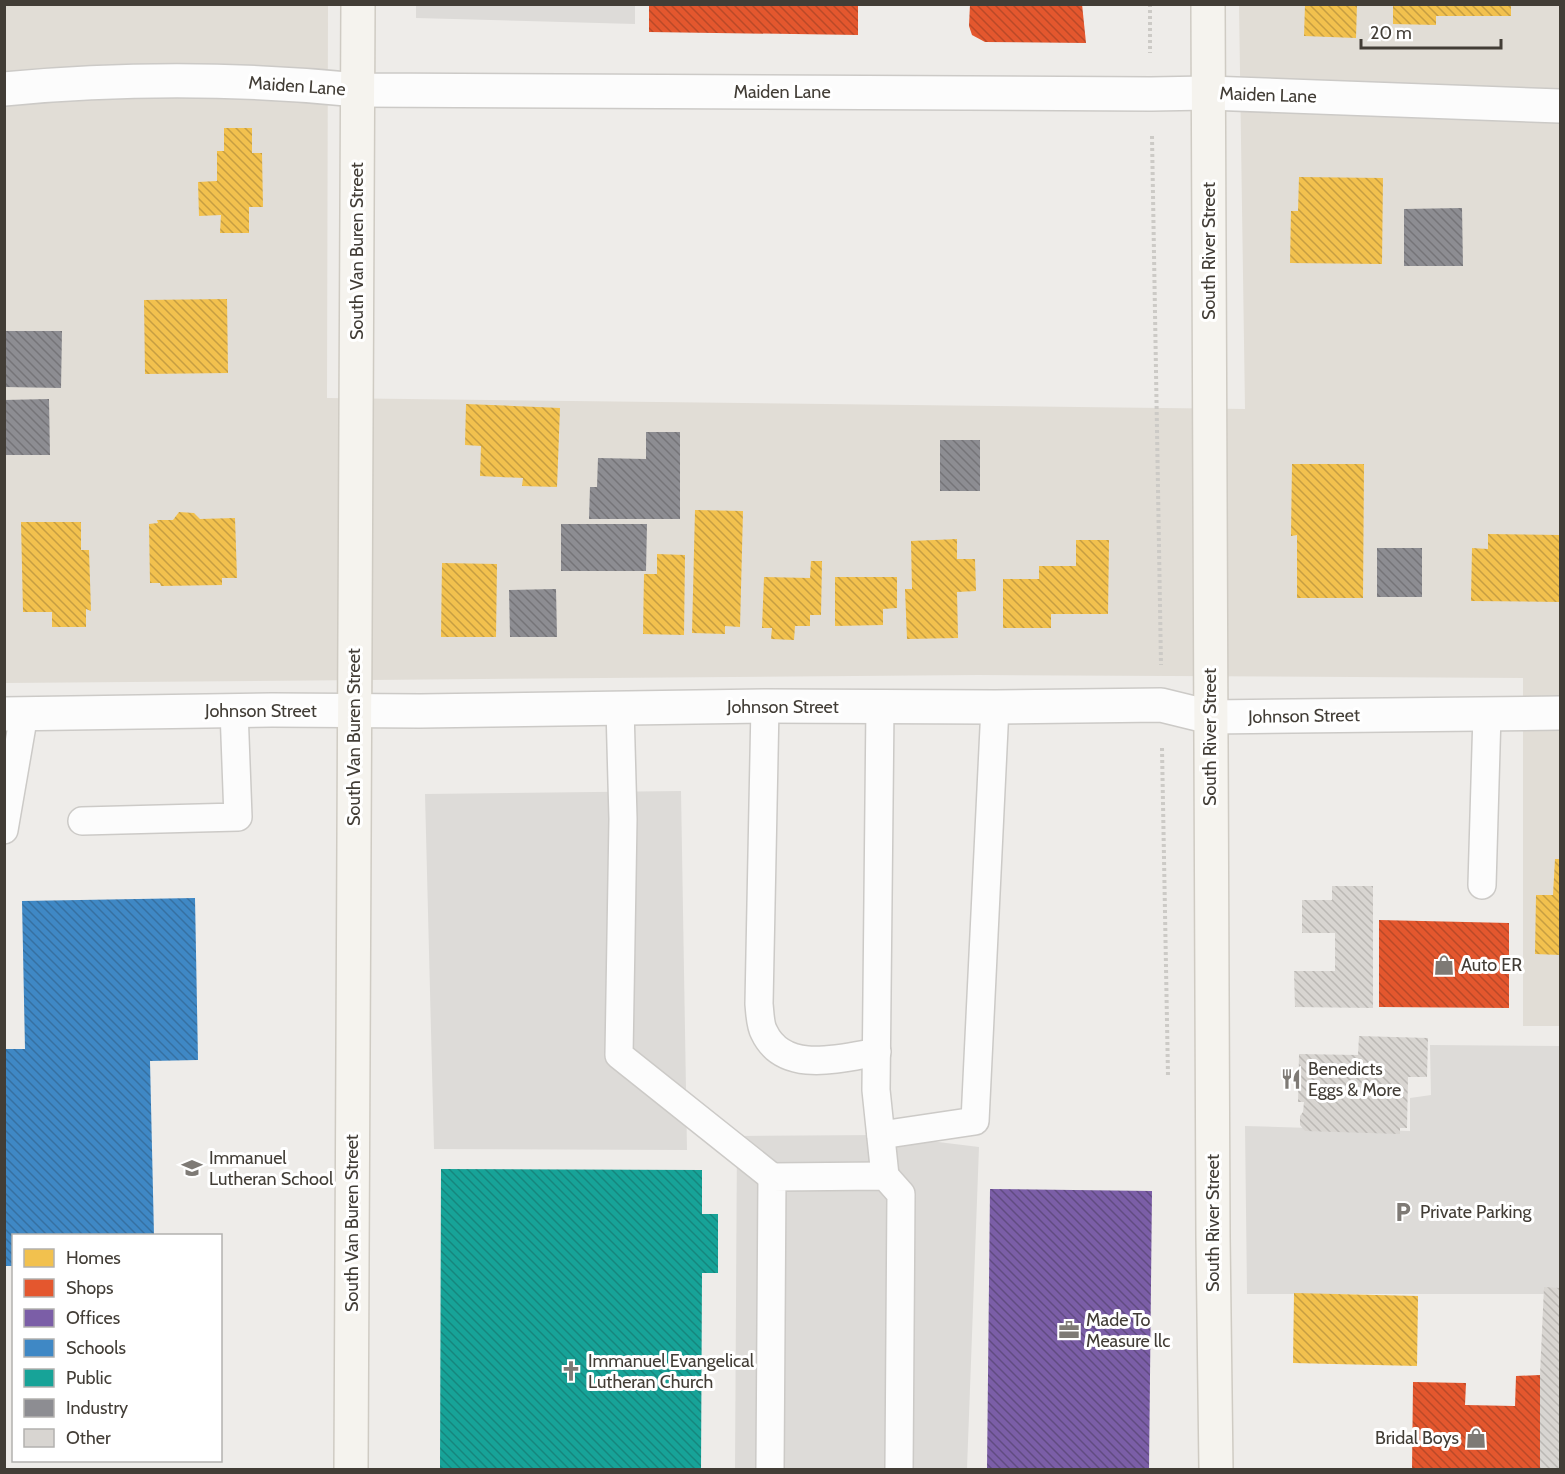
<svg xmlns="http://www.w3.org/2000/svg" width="1565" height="1474" viewBox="0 0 1565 1474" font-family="Cabin,sans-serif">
	<defs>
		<pattern id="homes-back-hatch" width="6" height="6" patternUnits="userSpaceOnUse" patternTransform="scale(1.5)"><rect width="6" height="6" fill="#f2c14e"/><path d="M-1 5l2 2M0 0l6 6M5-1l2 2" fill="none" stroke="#c69e42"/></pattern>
		<pattern id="shops-back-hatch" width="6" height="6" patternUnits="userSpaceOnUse" patternTransform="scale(1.5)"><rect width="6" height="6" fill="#e4572e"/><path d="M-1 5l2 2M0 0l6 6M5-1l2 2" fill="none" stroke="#ba4928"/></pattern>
		<pattern id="offices-back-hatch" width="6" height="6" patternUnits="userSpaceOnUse" patternTransform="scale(1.5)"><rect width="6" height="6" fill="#7b5ea7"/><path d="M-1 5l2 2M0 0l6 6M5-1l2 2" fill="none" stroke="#614b81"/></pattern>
		<pattern id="schools-back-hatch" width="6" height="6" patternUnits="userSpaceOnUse" patternTransform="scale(1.5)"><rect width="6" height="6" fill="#3f88c5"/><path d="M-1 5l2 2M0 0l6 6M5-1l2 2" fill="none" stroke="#3670a1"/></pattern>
		<pattern id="public-back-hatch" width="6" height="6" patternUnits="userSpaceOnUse" patternTransform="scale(1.5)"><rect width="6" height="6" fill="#17a398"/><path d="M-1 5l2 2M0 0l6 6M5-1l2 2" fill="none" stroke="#16867d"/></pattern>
		<pattern id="industry-back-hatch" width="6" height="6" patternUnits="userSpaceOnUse" patternTransform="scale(1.5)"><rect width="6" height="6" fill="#8d8d92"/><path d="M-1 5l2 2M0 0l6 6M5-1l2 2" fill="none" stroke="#757478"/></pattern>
		<pattern id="building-back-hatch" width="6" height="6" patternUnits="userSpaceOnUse" patternTransform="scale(1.5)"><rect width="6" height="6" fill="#d8d5d1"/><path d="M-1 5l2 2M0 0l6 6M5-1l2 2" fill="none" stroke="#bbb8b4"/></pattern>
	</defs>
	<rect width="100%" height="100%" fill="#eeece9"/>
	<!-- residential -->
	<polygon fill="#e1ddd6" points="4,5 328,5 327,398 1245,409 1239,5 1560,5 1560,1026 1523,1026 1523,678 978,675 5,683"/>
	<!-- parking -->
	<g fill="#dddbd8">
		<polygon points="416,5 635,5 635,24 416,18"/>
		<polygon points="681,791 687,1150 434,1149 425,794"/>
		<polygon points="1430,1045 1560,1046 1560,1294 1247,1294 1245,1126 1410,1131 1410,1098 1431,1095"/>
		<polygon points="881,1135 979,1147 967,1469 735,1470 737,1136"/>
	</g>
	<!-- homes -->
	<g fill="url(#homes-back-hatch)">
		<polygon points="1305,4 1357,4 1356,38 1304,36"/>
		<polygon points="1393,4 1511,4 1511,16 1436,16 1436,25 1393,24"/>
		<polygon points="224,128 252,128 252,153 262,153 263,207 249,207 249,233 220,233 221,215 199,216 198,182 217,181 217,151 224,151"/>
		<polygon points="1299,177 1383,178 1382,264 1290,263 1291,211 1298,211"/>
		<polygon points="227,299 228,373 145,374 144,300"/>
		<polygon points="466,404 560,408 557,487 522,486 523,478 480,476 481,446 465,445"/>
		<polygon points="1292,464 1364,464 1363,598 1297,598 1297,535 1291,536"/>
		<polygon points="695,510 743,511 740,627 725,626 725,634 692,633"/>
		<polygon points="179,512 194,513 200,519 235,518 237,578 222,578 222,585 161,586 160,583 150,583 149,524 158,523 157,520 173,520"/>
		<polygon points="21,522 81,522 81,550 89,550 91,611 86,609 86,627 52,627 52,612 23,612"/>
		<polygon points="1488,534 1560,535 1560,602 1471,601 1472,548 1488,549"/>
		<polygon points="957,539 957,559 975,559 976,591 957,592 958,638 907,639 905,589 912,589 911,541"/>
		<polygon points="1076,540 1109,540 1108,614 1051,614 1051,628 1003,628 1003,579 1039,579 1039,566 1076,566"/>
		<polygon points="657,554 685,555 684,635 643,634 644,574 657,574"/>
		<polygon points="811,561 822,561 821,615 810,615 810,626 795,626 794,640 771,639 772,628 762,628 764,577 810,578"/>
		<polygon points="442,563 497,564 496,637 441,637"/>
		<polygon points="835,577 897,577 897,608 883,609 883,625 835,626"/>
		<polygon points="1555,859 1560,859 1560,955 1535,954 1536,895 1553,895"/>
		<polygon points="1294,1293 1418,1296 1417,1366 1293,1363"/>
	</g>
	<!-- shops -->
	<g fill="url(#shops-back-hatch)">
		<polygon points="649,4 858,4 858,35 649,32"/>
		<polygon points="970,4 1082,4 1086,43 985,42 972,35 969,26"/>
		<polygon points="1379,920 1509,923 1509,1008 1379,1007"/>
		<polygon points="1540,1375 1540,1470 1412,1470 1413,1382 1466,1383 1465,1405 1515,1406 1516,1376"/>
	</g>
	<!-- offices -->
	<polygon fill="url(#offices-back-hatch)" points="990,1189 1152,1191 1149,1470 987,1470"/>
	<!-- schools -->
	<polygon fill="url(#schools-back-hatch)" points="195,898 198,1060 150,1061 154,1236 14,1236 14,1266 4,1266 4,1049 25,1049 22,901"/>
	<!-- public -->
	<polygon fill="url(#public-back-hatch)" points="441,1169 702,1170 702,1214 718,1214 718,1273 702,1273 701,1470 440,1470"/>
	<!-- industry -->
	<g fill="url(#industry-back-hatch)">
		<polygon points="1462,208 1463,266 1404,266 1404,209"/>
		<polygon points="4,331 62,331 61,388 4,387"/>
		<polygon points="49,399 50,455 4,455 4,400"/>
		<polygon points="646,432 680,432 680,519 589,519 590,487 597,487 598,458 646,459"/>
		<rect x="940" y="440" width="40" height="51"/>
		<polygon points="561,524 647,524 646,571 561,571"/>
		<rect x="1377" y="548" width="45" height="49"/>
		<polygon points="556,589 557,637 510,637 509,590"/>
	</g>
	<!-- building -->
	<g fill="url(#building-back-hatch)">
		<polygon points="1332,886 1373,886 1373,1008 1295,1007 1294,971 1335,971 1335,933 1302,933 1302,900 1332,900"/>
		<polygon points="1359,1036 1428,1038 1427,1077 1408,1077 1407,1128 1400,1128 1400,1134 1305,1131 1300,1125 1300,1116 1303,1112 1304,1102 1298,1102 1299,1054 1358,1055"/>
		<polygon points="1544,1287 1560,1288 1560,1470 1540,1470 1540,1375"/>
	</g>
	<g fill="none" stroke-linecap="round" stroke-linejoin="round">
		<!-- lane casing -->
		<g stroke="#cccac7" stroke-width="30">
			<g id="lane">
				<path d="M765 706 759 1004C760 1013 760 1025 764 1032 784 1075 841 1058 877 1052"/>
				<polyline points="880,707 876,1090 885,1176"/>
				<polyline points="620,708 623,819 619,1055 772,1177"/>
				<polyline points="82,821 238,817 234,710"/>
				<polyline points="4,830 24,714"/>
				<polyline points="1482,885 1487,714"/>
				<polyline points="881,1135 975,1121 995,707"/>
				<polyline points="770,1470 772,1177 885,1176 901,1194 899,1470"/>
			</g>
		</g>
		<!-- street casing -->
		<g stroke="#cccac7" stroke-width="36">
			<g id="street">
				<path d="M4 89C122 78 240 78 358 90L1151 94 1208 93 1560 106"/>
				<polyline points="4,714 272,710 420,711 765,706 995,707 1161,705 1210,717 1560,713"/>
			</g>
		</g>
		<!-- secondary casing -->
		<g stroke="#cfcbc3" stroke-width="36">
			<g id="secondary">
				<polyline points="1208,4 1213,1237 1216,1470"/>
				<polyline points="351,1470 358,4"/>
			</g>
		</g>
		<!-- path -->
		<g stroke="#cccac6" stroke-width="4" stroke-dasharray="3 3" stroke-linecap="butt">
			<polyline points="1150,4 1150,53"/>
			<polyline points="1152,136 1161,665"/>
			<polyline points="1162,748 1168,1076"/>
		</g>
		<!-- lane -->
		<use href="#lane" stroke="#fcfcfc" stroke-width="27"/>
		<!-- street -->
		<use href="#street" stroke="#fcfcfc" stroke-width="33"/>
		<!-- secondary -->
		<use href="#secondary" stroke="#f5f3ee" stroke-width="33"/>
	</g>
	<!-- icons -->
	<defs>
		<g id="shop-bare" transform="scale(1.62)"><path d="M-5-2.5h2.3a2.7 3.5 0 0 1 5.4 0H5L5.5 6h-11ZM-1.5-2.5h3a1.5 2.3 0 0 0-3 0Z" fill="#7e7a75" stroke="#fff" stroke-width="2.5" paint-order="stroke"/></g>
		<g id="restaurant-bare" transform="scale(1.62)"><path d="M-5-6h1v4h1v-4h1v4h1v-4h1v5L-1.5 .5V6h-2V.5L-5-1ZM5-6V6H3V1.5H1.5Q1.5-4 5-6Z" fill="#7e7a75" stroke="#fff" stroke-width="2.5" paint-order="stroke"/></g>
		<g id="school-bare" transform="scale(1.62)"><path d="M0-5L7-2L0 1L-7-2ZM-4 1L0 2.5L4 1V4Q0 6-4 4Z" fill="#7e7a75" stroke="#fff" stroke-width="2.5" paint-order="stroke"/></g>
		<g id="parking-bare" transform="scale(1.62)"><path d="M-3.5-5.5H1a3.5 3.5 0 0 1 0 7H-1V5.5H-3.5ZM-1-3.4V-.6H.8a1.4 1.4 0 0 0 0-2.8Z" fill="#7e7a75" stroke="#fff" stroke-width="2.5" paint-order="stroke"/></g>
		<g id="office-bare" transform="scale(1.62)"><path d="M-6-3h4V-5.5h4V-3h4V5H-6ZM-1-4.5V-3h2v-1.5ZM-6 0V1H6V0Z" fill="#7e7a75" stroke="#fff" stroke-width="2.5" paint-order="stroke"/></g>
		<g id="church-bare" transform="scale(1.62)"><path d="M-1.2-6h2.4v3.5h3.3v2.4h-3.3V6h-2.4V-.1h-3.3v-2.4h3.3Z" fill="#7e7a75" stroke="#fff" stroke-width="2.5" paint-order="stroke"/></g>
	</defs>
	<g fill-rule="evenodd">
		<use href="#shop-bare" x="1444" y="965"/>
		<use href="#restaurant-bare" x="1291" y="1079"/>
		<use href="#school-bare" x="192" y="1168"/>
		<use href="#parking-bare" x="1403" y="1212"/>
		<use href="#office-bare" x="1069" y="1330"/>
		<use href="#church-bare" x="571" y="1371"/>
		<use href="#shop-bare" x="1476" y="1438"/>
	</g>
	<g text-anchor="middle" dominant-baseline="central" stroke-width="6" stroke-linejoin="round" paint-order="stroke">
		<!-- street labels -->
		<g font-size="18" fill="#423d36" stroke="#fff">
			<text transform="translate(297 86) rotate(4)">Maiden Lane</text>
			<text x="782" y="92">Maiden Lane</text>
			<text transform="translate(1268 95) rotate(2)">Maiden Lane</text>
			<text transform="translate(357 251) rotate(-90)">South Van Buren Street</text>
			<text transform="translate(1209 251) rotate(-90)">South River Street</text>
			<text x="783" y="707">Johnson Street</text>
			<text x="261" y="711">Johnson Street</text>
			<text transform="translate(1304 716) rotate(-1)">Johnson Street</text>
			<text transform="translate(354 737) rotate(-90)">South Van Buren Street</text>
			<text transform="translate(1210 737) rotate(-90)">South River Street</text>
			<text transform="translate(352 1223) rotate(-90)">South Van Buren Street</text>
			<text transform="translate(1213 1223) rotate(-90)">South River Street</text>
		</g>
		<!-- poi labels -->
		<g font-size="18" fill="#423d36" stroke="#fff" text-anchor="start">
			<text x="1461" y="965">Auto ER</text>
			<text x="1308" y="1069">Benedicts<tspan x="1308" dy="21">Eggs &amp; More</tspan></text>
			<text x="209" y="1158">Immanuel<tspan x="209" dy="21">Lutheran School</tspan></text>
			<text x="1420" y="1212">Private Parking</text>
			<text x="1086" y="1320">Made To<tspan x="1086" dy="21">Measure llc</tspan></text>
			<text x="588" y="1361">Immanuel Evangelical<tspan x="588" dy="21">Lutheran Church</tspan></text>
			<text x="1459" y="1438" text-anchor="end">Bridal Boys</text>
		</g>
	</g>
	<!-- border -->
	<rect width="1565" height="1474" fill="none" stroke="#423d36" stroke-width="12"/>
	<!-- legend -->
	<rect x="12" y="1234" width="210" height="228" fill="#ffffff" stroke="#b3b1af" stroke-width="1.5"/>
	<rect x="24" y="1249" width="30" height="18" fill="#f2c14e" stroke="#b3b1af" stroke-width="1.5"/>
	<text x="66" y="1264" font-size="18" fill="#423d36">Homes</text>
	<rect x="24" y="1279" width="30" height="18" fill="#e4572e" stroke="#b3b1af" stroke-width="1.5"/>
	<text x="66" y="1294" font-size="18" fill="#423d36">Shops</text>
	<rect x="24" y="1309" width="30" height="18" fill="#7b5ea7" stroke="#b3b1af" stroke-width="1.5"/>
	<text x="66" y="1324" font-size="18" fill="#423d36">Offices</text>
	<rect x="24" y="1339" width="30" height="18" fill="#3f88c5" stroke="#b3b1af" stroke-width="1.5"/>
	<text x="66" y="1354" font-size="18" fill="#423d36">Schools</text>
	<rect x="24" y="1369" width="30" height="18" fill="#17a398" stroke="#b3b1af" stroke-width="1.5"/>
	<text x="66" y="1384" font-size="18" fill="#423d36">Public</text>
	<rect x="24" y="1399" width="30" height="18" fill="#8d8d92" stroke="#b3b1af" stroke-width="1.5"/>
	<text x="66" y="1414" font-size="18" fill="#423d36">Industry</text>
	<rect x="24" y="1429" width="30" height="18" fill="#d8d5d1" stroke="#b3b1af" stroke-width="1.5"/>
	<text x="66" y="1444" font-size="18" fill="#423d36">Other</text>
	<!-- scale -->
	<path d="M1361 39v9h140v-9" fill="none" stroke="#423d36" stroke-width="3"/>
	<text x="1370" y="39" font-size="18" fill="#423d36" stroke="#ffffff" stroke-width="4.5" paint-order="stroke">20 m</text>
</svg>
